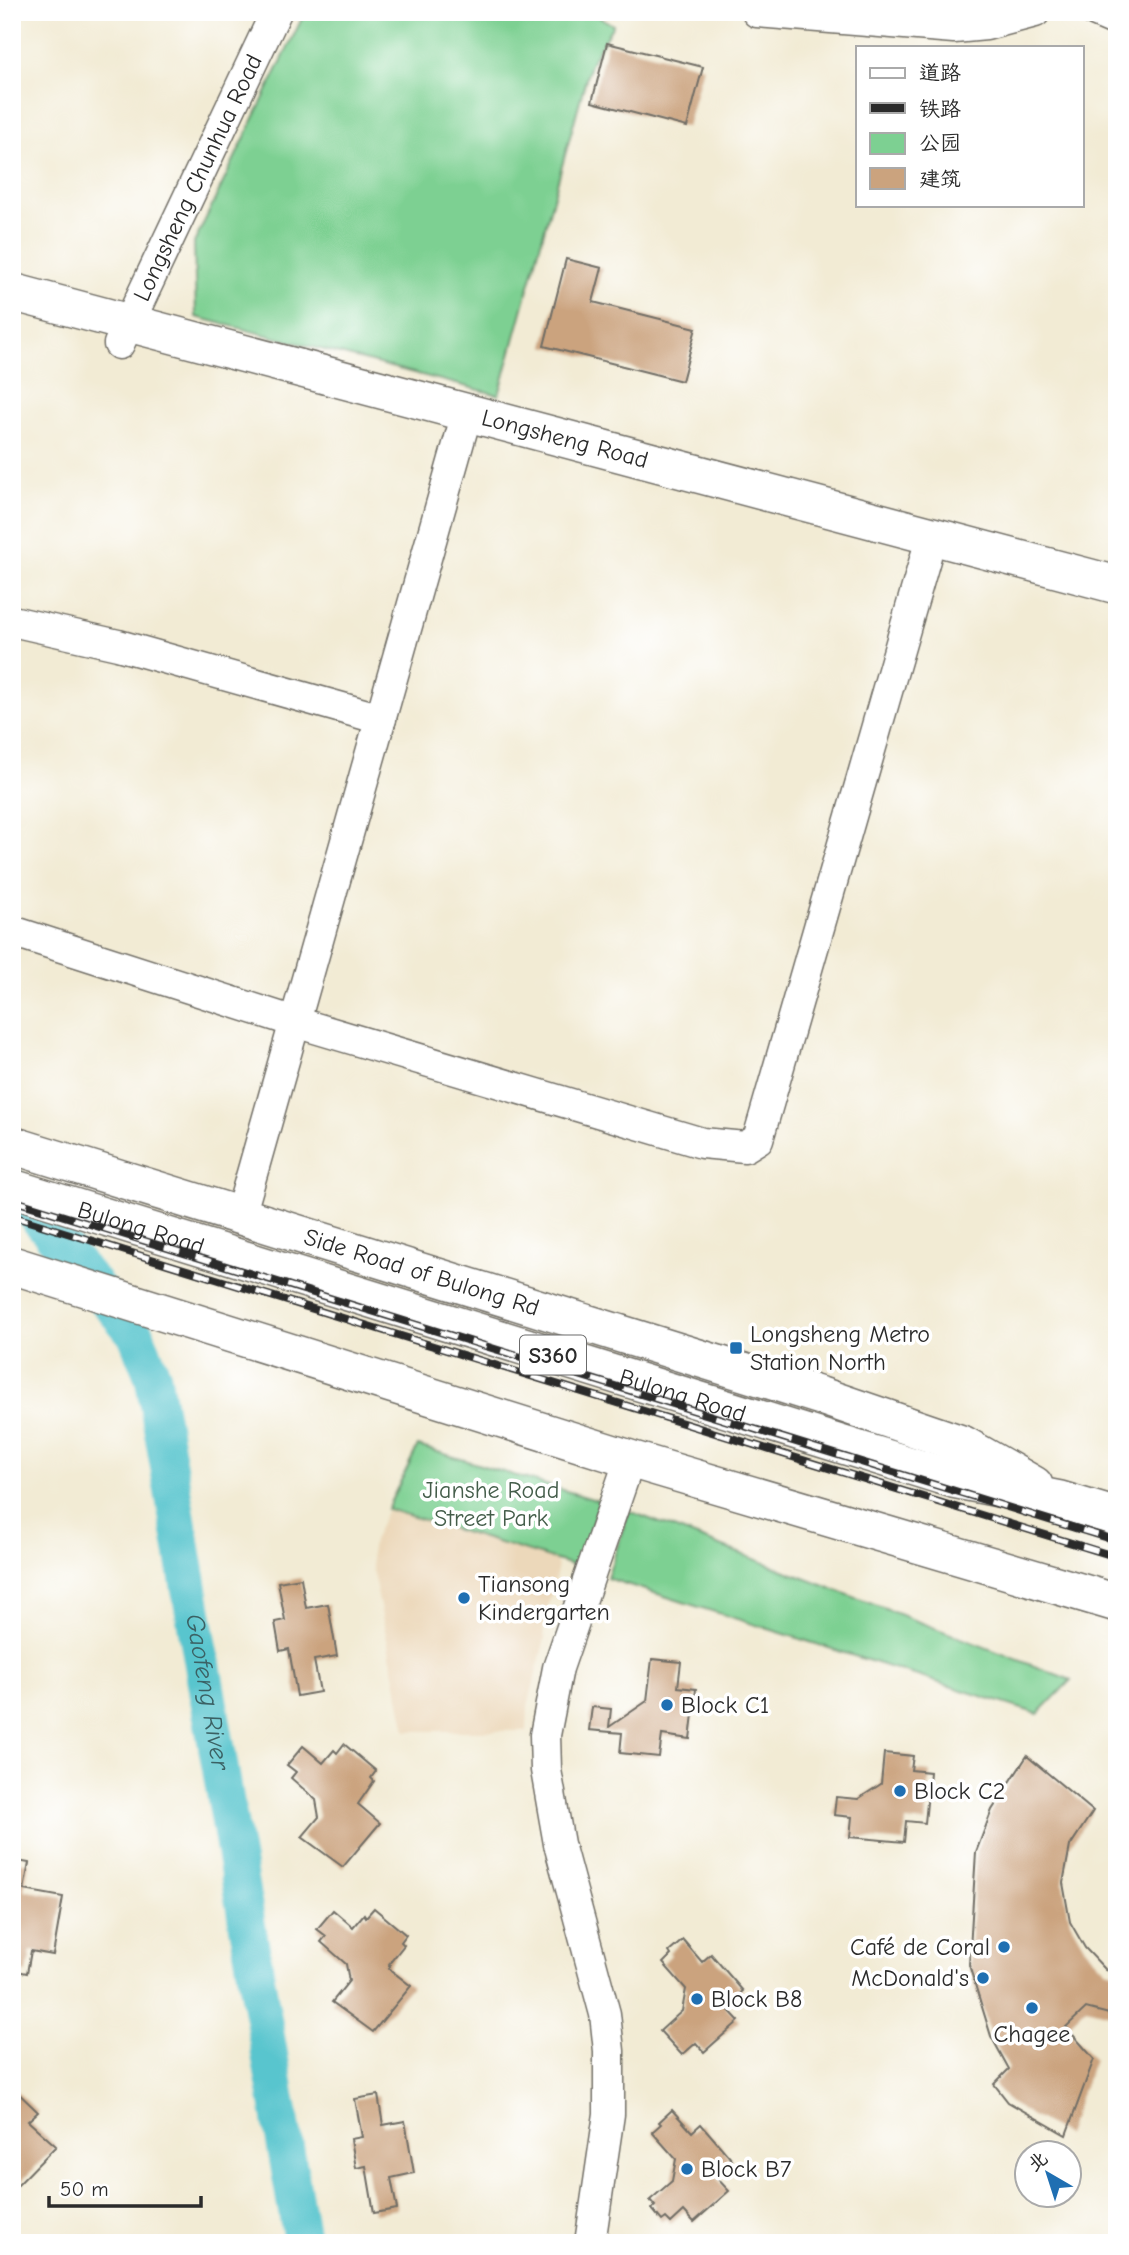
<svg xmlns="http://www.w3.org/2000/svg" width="1129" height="2255" viewBox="0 0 1129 2255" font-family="'Comic Neue','LXGW WenKai TC',sans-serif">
	<rect width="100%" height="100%" fill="#fff"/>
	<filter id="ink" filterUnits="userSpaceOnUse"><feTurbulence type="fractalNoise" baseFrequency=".0143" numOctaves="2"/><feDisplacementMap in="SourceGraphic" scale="14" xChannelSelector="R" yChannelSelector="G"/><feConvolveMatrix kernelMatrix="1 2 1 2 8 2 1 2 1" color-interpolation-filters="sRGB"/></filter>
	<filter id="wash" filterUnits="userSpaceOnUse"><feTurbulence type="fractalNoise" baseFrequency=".00686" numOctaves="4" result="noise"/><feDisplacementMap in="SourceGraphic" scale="28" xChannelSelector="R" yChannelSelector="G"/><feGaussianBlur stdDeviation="1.57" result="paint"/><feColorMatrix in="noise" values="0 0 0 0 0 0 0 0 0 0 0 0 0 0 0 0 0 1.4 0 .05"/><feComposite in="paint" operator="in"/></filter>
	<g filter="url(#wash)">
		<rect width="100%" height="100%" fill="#f2ebd4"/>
		<!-- built -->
		<polygon fill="#ecd8ba" points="387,1509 555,1560 558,1566 543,1628 545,1638 528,1706 527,1731 406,1731 372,1568 371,1554 373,1541"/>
		<!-- green -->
		<g fill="#7dd092" stroke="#547e5e" stroke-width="2">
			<polygon points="305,12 591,12 613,25 590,64 499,395 196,317 194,243"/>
			<polygon points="418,1446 599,1501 579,1567 387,1509"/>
			<polygon points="629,1511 1071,1680 1038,1714 607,1578"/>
		</g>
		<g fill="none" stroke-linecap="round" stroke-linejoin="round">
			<!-- river -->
			<path stroke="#58c5ce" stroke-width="37" id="s1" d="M12 1187 136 1335 153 1377 302 2243"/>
		</g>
		<g id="blocks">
			<!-- building -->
			<g fill="#cba37e">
				<polygon points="607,43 703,67 687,127 592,102"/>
				<polygon points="566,259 602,268 593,302 696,328 682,381 544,346"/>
				<polygon points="301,1578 306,1608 328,1604 337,1656 314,1660 320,1692 297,1696 289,1649 280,1651 275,1622 285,1620 278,1582"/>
				<polygon points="652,1659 681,1662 678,1687 696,1689 690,1739 662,1735 659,1757 620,1753 622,1733 589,1730 592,1707 611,1709 609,1727 647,1701"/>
				<polygon points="344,1744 376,1771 371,1778 374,1781 358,1804 380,1823 343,1867 302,1837 319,1817 316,1800 291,1778 296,1772 287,1765 303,1746 323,1763 334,1750 337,1753"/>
				<polygon points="884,1753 913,1756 911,1770 930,1772 925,1823 906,1821 904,1842 850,1837 852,1817 834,1815 836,1797 858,1799 881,1784"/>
				<polygon points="1027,1756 1093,1811 1070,1846 1063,1883 1070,1922 1085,1948 1106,1970 1117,1973 1117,2005 1113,2015 1086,2008 1066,2027 1094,2059 1066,2135 1008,2102 994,2084 1009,2069 991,2036 969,1965 976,1852 992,1810"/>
				<polygon points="12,1860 29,1863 24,1890 63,1897 53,1955 31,1951 27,1973 12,1970"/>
				<polygon points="374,1908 406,1935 401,1942 404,1945 389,1964 390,1965 388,1968 411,1986 373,2032 332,2002 349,1981 346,1964 321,1942 326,1936 317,1929 333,1910 353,1927 364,1914 366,1917"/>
				<polygon points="683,1940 702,1962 711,1954 743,1991 725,2006 739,2021 704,2052 696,2043 682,2055 660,2031 682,2011 686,1989 663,1963 671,1955 669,1952"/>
				<polygon points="12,2087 38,2112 28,2121 56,2146 12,2191"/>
				<polygon points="378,2095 383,2125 405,2121 414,2173 391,2178 397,2209 374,2213 366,2166 356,2168 351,2139 362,2137 355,2099"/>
				<polygon points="672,2110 692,2132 701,2124 732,2160 715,2176 729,2191 694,2222 684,2211 671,2223 666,2218 662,2221 652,2209 655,2206 650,2200 672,2181 676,2159 652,2132 661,2124 659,2122"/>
			</g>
		</g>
	</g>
	<g filter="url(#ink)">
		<use href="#blocks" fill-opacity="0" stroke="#716e66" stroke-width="2"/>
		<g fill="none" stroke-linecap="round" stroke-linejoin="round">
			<!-- minor casing -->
			<g stroke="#716e66" stroke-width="33">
				<g id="minor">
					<polyline points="757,12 954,28 986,25 1035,12"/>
					<polyline points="1096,12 1117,21"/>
					<path id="s2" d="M119 344 276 12"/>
					<polyline points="12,621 118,645 381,719"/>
					<polyline points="12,931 295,1022 702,1143 745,1147 758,1139 926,556"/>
					<polyline points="240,1216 467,413"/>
					<polyline points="590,2243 609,2114 609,2051 605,2014 559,1844 546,1770 545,1735 558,1668 630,1459"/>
				</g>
			</g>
			<!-- major casing -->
			<g stroke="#716e66" stroke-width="40">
				<g id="major">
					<path id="s3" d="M12 292 1117 585"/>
					<path id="s4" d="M12 1145 821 1396 964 1445 1034 1485"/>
					<path id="s5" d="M12 1188 953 1479 1060 1500 1117 1517"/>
					<polyline points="12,1265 630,1459 1117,1603"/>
				</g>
			</g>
			<!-- minor -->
			<use href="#minor" stroke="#fff" stroke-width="30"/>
			<!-- major -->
			<use href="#major" stroke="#fff" stroke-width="37"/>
			<!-- rail casing -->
			<g stroke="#2b2b2b" stroke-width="8">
				<g id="rail">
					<polyline points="12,1200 1117,1541"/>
					<polyline points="12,1216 1117,1557"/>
				</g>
			</g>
			<!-- rail -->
			<use href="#rail" stroke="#fff" stroke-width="5" stroke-dasharray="16" stroke-linecap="butt"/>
		</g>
	</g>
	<!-- markers -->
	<g fill="#1f6fb2" stroke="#fff" stroke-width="2.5">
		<rect x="729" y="1341" width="14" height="14" rx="3.5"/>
		<circle cx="464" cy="1598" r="7"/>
		<circle cx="667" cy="1705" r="7"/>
		<circle cx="900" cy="1791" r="7"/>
		<circle cx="1004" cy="1947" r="7"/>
		<circle cx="983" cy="1978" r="7"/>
		<circle cx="697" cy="1999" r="7"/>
		<circle cx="1032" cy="2008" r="7"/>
		<circle cx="687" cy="2169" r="7"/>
	</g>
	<g text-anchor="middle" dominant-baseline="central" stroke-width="7" stroke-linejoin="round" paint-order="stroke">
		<!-- shield labels -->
		<rect fill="#fff" stroke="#6b6b6b" stroke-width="2" x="520" y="1335.5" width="66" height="39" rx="5"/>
		<g font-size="23" font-weight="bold" fill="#2b2b2b">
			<text x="553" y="1355">S360</text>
		</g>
		<!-- street labels -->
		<g font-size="24" fill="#2b2b2b" stroke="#fff">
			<text stroke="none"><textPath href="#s2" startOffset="184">Longsheng Chunhua Road</textPath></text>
			<text stroke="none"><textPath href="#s3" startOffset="572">Longsheng Road</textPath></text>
			<text stroke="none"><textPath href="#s5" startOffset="135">Bulong Road</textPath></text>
			<text stroke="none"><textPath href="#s4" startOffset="429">Side Road of Bulong Rd</textPath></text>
			<text stroke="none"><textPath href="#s5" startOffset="702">Bulong Road</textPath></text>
		</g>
		<!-- poi labels -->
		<g font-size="24" fill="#2b2b2b" stroke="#fff" text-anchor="start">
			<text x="750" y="1334">Longsheng Metro<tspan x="750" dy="28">Station North</tspan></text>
			<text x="478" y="1584">Tiansong<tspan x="478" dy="28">Kindergarten</tspan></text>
			<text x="681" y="1705">Block C1</text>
			<text x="914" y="1791">Block C2</text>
			<text x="990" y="1947" text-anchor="end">Café de Coral</text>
			<text x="969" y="1978" text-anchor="end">McDonald's</text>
			<text x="711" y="1999">Block B8</text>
			<text x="1032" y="2034" text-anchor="middle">Chagee</text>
			<text x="701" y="2169">Block B7</text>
		</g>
		<!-- park labels -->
		<g font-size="24" fill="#445d4a" stroke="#fff">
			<text x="491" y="1490">Jianshe Road<tspan x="491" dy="28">Street Park</tspan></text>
		</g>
		<!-- water labels -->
		<g font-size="26" font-style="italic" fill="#3b6164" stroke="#fff">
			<text stroke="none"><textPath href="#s1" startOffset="558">Gaofeng River</textPath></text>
		</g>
	</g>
	<!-- margin -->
	<rect width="1129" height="2255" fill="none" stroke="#fff" stroke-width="42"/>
	<!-- legend -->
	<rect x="856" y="46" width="228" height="161" fill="#ffffff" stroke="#aaaaaa" stroke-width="2"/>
	<rect x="870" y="68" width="35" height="10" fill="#ffffff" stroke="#aaaaaa" stroke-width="2"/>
	<text x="919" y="80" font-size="21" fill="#2b2b2b">道路</text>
	<rect x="870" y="103" width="35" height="10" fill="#2b2b2b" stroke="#aaaaaa" stroke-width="2"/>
	<text x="919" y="116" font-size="21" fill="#2b2b2b">铁路</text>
	<rect x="870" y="133" width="35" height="21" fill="#7dd092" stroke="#aaaaaa" stroke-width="2"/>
	<text x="919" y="150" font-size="21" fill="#2b2b2b">公园</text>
	<rect x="870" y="168" width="35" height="21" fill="#cba37e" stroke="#aaaaaa" stroke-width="2"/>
	<text x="919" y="186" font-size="21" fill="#2b2b2b">建筑</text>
	<!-- north arrow -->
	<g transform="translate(1048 2174) rotate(321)"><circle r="33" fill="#ffffff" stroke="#aaaaaa" stroke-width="2"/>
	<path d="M0-5L12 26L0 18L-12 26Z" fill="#1f6fb2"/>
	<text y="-10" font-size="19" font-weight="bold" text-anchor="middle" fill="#2b2b2b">北</text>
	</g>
	<!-- scale -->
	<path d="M49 2196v10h152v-10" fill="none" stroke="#2b2b2b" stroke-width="3.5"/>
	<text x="60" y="2196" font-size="21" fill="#2b2b2b" stroke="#ffffff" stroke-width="5" paint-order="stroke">50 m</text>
</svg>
